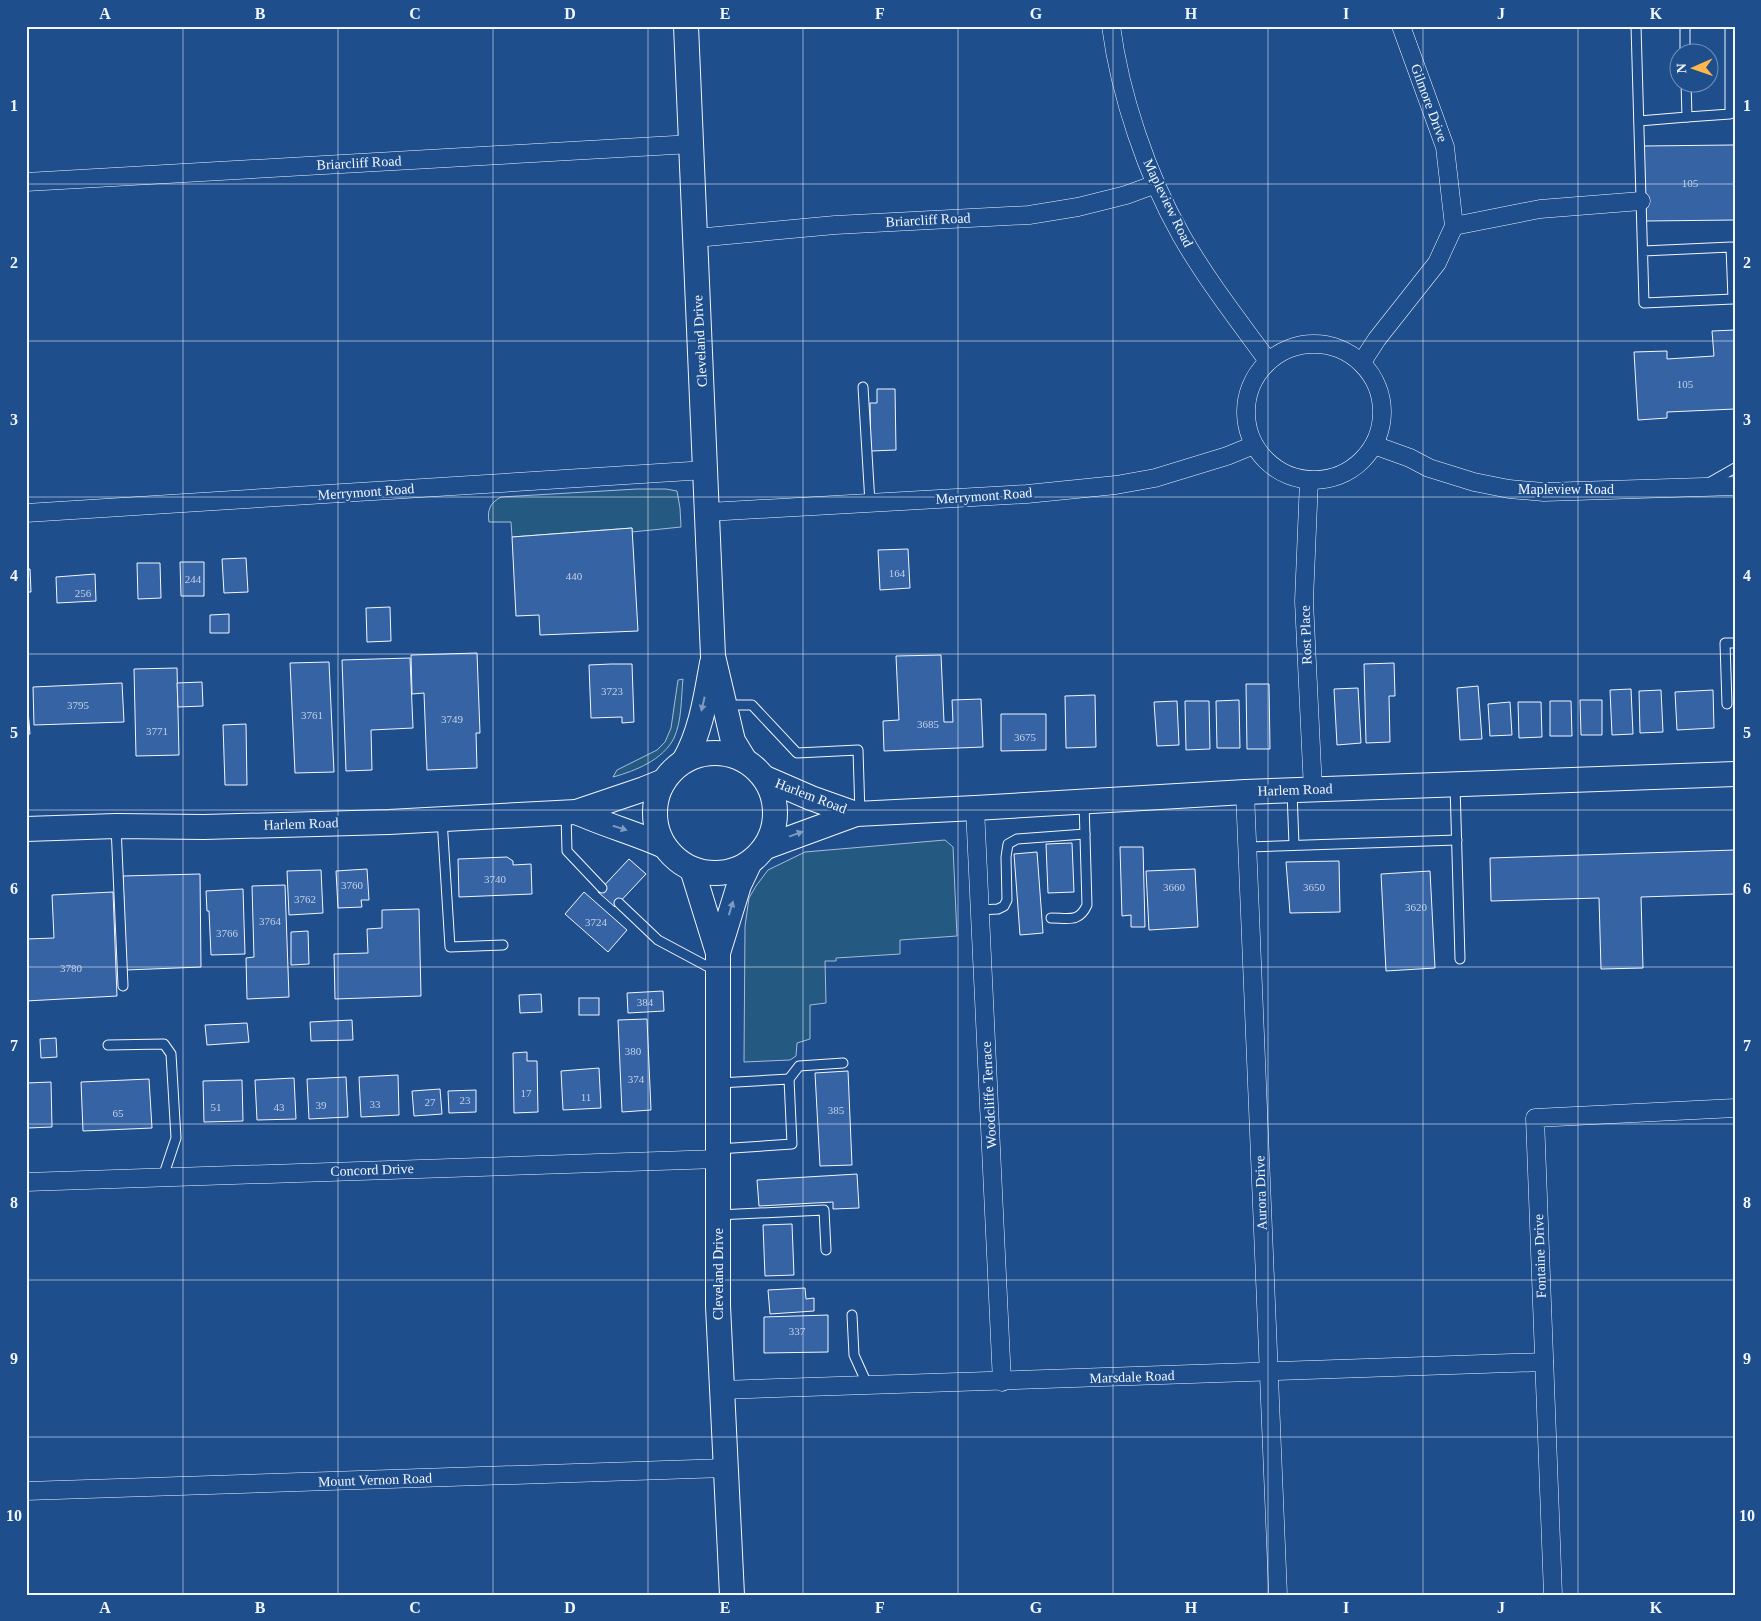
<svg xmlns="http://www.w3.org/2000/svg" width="1761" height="1621" viewBox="0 0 1761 1621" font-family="Georgia,serif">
	<rect width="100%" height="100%" fill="#1f4e8c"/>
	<!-- green -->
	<g fill="#245a82" stroke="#a8bbd7">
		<path d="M637 489H666L677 491 680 508 681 527 632 532V528L512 537 511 522H489C487 510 490 503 501 497Z"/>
		<path d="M683 679C681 698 682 721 674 738 663 760 635 771 613 777L617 770 657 750 665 742 671 728 678 680Z"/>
		<polygon points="945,840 953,847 957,936 900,940 900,954 836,958 836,961 825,961 826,1003 810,1005 810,1039 797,1043 796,1056 790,1060 744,1062 745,926 749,898 756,886 768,870 805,852"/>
	</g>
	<!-- building -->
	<g fill="#3563a3" stroke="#f2f6ff">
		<polygon points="1732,145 1735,145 1735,220 1646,221 1644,146"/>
		<polygon points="1735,330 1735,409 1667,412 1667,418 1638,420 1634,352 1667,351 1667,359 1714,356 1712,331"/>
		<polygon points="877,389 895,389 896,450 871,451 870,403 877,403"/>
		<polygon points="632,528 638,631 540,635 539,615 516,616 512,537"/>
		<polygon points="908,549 910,588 880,590 878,550"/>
		<polygon points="246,558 248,592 224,593 222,559"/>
		<polygon points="180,562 204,562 204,596 181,596"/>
		<polygon points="137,563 160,563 161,598 138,599"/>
		<polygon points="26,569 30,569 31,592 26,592"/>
		<polygon points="95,574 96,601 57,603 56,577"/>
		<polygon points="390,607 391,641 367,642 366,608"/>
		<polygon points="229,614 229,633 210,633 210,615"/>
		<polygon points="477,653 480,733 476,733 477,768 427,770 424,693 412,694 411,655"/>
		<polygon points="941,655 944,722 953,722 952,700 981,699 983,747 884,751 883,721 899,720 896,656"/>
		<polygon points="410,658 413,728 371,730 372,770 346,771 342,660"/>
		<polygon points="329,662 334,772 295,773 290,663"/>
		<polygon points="1394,663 1395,696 1389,696 1390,742 1366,743 1364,664"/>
		<polygon points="611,664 632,664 634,722 622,723 622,717 591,718 589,665"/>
		<polygon points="177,668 179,755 136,756 134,669"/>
		<polygon points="202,682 203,706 178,707 177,683"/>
		<polygon points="122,683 124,722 34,725 33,687"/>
		<polygon points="1246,684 1269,684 1270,749 1247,749"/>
		<polygon points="1478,686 1482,739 1460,740 1457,688"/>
		<polygon points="26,687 30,734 26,735"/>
		<polygon points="1358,688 1361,743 1337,745 1334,689"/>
		<polygon points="1631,689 1633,734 1612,735 1610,690"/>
		<polygon points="1661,690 1663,732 1640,733 1639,691"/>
		<polygon points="1713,690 1714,728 1677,730 1675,692"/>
		<polygon points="1095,695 1096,747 1066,748 1065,696"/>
		<polygon points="1239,700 1240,748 1217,748 1216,701"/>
		<polygon points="1580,700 1602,700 1602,735 1581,735"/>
		<polygon points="1177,701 1179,745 1157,746 1154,702"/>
		<polygon points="1185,701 1209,701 1210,749 1186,750"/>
		<polygon points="1550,701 1571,701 1572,736 1550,736"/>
		<polygon points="1510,702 1512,735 1490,736 1488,704"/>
		<polygon points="1518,702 1541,702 1542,737 1519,738"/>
		<polygon points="1001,714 1046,714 1046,750 1001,751"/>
		<polygon points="246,724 247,785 225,785 223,725"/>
		<polygon points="1072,843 1074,892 1048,893 1046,844"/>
		<polygon points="1120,847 1143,847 1145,927 1131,927 1131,915 1122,916"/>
		<polygon points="1735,850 1735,894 1641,897 1643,968 1601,969 1599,898 1491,901 1490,858"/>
		<polygon points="1037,852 1043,933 1020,935 1014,854"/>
		<polygon points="507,857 513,861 513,865 531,864 532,894 459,897 458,859"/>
		<polygon points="629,859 646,874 615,907 598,892"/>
		<polygon points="1339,861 1340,912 1290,913 1286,862"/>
		<polygon points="367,869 369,900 361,900 362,907 338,908 336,871"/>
		<polygon points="1195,869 1198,927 1149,930 1146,871"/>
		<polygon points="321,870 323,913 289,915 287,871"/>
		<polygon points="1430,871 1435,968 1386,971 1381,874"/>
		<polygon points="200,874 201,967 126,970 123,876"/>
		<polygon points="285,885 289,997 247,999 246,958 254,957 252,886"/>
		<polygon points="243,889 245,954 211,955 209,911 207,911 206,891"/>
		<polygon points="113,892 117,996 26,1001 26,939 54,938 52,895"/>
		<polygon points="584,892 627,930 608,952 565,914"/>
		<polygon points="419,909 421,996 335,999 334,954 368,953 367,929 382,928 382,910"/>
		<polygon points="308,931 309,964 291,965 291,932"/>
		<polygon points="663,991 664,1011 628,1013 627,993"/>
		<polygon points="541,994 542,1012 520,1013 519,995"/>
		<rect x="579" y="998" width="20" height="17"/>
		<polygon points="647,1019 651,1110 622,1112 618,1020"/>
		<polygon points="352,1020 353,1040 311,1041 310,1022"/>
		<polygon points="247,1023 249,1042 207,1045 205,1025"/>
		<polygon points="56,1038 57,1057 41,1058 40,1039"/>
		<polygon points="527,1052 527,1061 537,1061 538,1112 514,1113 513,1053"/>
		<polygon points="599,1068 601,1108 563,1110 561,1071"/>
		<polygon points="848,1071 852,1165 820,1166 815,1073"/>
		<polygon points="398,1075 399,1115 361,1117 359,1077"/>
		<polygon points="346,1077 348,1117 309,1119 307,1079"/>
		<polygon points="294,1078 296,1119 257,1120 255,1080"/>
		<polygon points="149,1079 152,1128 83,1131 81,1082"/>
		<polygon points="242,1080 243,1121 204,1122 203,1081"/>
		<polygon points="51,1082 52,1127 28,1128 27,1083"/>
		<polygon points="440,1089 442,1114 414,1116 412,1091"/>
		<polygon points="476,1090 476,1112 449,1113 448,1091"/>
		<polygon points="857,1174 859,1208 833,1209 833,1202 759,1206 757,1180"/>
		<polygon points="792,1224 794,1275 765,1276 763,1225"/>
		<polygon points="805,1288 806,1299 814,1298 814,1311 770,1314 768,1290"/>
		<polygon points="828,1315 828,1352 764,1353 764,1317"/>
	</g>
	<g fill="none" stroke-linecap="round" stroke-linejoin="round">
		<!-- lane casing -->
		<g stroke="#f2f6ff" stroke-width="11">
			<g id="lane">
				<polyline points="1636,26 1644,303 1733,299 1731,247 1643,251"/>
				<polyline points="1685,26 1685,52"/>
				<polyline points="1687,117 1730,114 1730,26"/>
				<polyline points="1639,121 1687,117 1686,82"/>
				<polyline points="863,387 870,503"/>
				<polyline points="1707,484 1735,468"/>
				<polyline points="1727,704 1725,643 1735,643"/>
				<polyline points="725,705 752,705 797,753 858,750 860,814"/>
				<polyline points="1455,785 1460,959"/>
				<polyline points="1292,791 1294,845"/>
				<polyline points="566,814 567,851 602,888"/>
				<polyline points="442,819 450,947 503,945"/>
				<polyline points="116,826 123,986"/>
				<polyline points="1247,847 1457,840"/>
				<polyline points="619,903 658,940 716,971"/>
				<polyline points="980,910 998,909 1004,906 1007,900 1006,857 1008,844 1017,839 1085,834"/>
				<path d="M1051 918C1068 918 1079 923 1087 905L1084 802"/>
				<polyline points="108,1045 164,1044 171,1054 176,1138 163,1177"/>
				<polyline points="789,1079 799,1066 843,1063"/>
				<polyline points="718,1149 792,1144 789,1079 719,1083"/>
				<polyline points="718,1215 824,1210 826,1250"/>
				<polyline points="852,1315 854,1355 868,1386"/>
			</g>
		</g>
		<!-- street casing -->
		<g stroke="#f2f6ff" stroke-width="19">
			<g id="street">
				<path d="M1111 26C1120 95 1147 175 1181 235 1206 279 1238 320 1268 361"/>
				<polyline points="26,182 692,144"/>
				<polyline points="1454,226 1540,209 1641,201"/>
				<polyline points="696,238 835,225 1029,215 1078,207 1126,195 1156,184"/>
				<circle cx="1314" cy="412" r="68"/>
				<polyline points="1362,362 1377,339 1437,263 1454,226 1445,147 1401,26"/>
				<polyline points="1374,445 1410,458 1429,468 1474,482 1509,489 1544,492 1735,486"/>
				<polyline points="1309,480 1304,601 1313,790"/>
				<polyline points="708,512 1027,494 1116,485 1155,478 1227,456 1254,445"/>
				<polyline points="26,513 706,470"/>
				<polyline points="1245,792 1278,1595"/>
				<polyline points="975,808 1002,1382"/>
				<polyline points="26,1182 718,1159"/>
				<polyline points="721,1390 1544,1362"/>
				<polyline points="26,1491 725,1468"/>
				<polyline points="1553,1595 1535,1118 1735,1108"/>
			</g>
		</g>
		<!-- secondary casing -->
		<g stroke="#f2f6ff" stroke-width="26">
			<g id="secondary">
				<polyline points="686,26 713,656 733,741 744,759"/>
				<circle cx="715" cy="813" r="60"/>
				<path d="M684 761C701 732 706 696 712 663"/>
				<polyline points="765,778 811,798 856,814"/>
				<path d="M576 812C605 825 635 833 664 846"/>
				<polyline points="26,829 116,826 204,827 389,822 576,812 644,789 664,781"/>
				<polyline points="766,847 856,814 975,808 1245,792 1735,774"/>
				<polyline points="692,869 718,953 718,1306 732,1595"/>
				<polyline points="718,953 739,885 749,864"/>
			</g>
		</g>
		<!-- lane -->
		<use href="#lane" stroke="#1f4e8c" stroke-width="9"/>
		<!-- street -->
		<use href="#street" stroke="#1f4e8c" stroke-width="18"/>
		<!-- secondary -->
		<use href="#secondary" stroke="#1f4e8c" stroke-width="24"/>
	</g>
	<!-- one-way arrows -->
	<defs><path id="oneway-solid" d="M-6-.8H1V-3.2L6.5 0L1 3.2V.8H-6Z" transform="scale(1.25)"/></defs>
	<g fill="#7e9ac0">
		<use href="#oneway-solid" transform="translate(703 704) rotate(103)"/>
		<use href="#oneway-solid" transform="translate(620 828) rotate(18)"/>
		<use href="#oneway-solid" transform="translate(796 834) rotate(-20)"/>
		<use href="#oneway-solid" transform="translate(731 908) rotate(-73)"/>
	</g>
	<!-- grid -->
	<path fill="none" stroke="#f2f6ff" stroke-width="1" stroke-opacity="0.55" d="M183 26V1595M338 26V1595M493 26V1595M648 26V1595M803 26V1595M958 26V1595M1113 26V1595M1268 26V1595M1423 26V1595M1578 26V1595M26 184H1735M26 341H1735M26 497H1735M26 654H1735M26 810H1735M26 967H1735M26 1124H1735M26 1280H1735M26 1437H1735"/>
	<g text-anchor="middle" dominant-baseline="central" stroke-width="4" stroke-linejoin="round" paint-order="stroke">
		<!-- number labels -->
		<g font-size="11" fill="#c3d1e8">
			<text x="1690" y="183">105</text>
			<text x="1685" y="384">105</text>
			<text x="897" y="573">164</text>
			<text x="574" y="576">440</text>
			<text x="193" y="579">244</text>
			<text x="83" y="593">256</text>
			<text x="612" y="691">3723</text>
			<text x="78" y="705">3795</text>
			<text x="312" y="715">3761</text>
			<text x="452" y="719">3749</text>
			<text x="928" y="724">3685</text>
			<text x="157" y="731">3771</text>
			<text x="1025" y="737">3675</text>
			<text x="495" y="879">3740</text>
			<text x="352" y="885">3760</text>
			<text x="1174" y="887">3660</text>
			<text x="1314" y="887">3650</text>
			<text x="305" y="899">3762</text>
			<text x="1416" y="907">3620</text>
			<text x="270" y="921">3764</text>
			<text x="596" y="922">3724</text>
			<text x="227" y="933">3766</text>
			<text x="71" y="968">3780</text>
			<text x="645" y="1002">384</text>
			<text x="633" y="1051">380</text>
			<text x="636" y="1079">374</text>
			<text x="526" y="1093">17</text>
			<text x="586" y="1097">11</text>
			<text x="465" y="1100">23</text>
			<text x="430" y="1102">27</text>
			<text x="375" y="1104">33</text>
			<text x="321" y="1105">39</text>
			<text x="216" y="1107">51</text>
			<text x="279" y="1107">43</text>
			<text x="836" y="1110">385</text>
			<text x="118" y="1113">65</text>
			<text x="797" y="1331">337</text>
		</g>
		<!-- street labels -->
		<g font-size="14" fill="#f2f6ff" stroke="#1f4e8c">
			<text transform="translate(1429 103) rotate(70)">Gilmore Drive</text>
			<text transform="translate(359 163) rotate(-3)">Briarcliff Road</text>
			<text transform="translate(1168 203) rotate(64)">Mapleview Road</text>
			<text transform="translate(928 220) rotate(-3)">Briarcliff Road</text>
			<text transform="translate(700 341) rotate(-93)">Cleveland Drive</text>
			<text x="1566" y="489">Mapleview Road</text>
			<text transform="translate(366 492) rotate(-4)">Merrymont Road</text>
			<text transform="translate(984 496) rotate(-4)">Merrymont Road</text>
			<text transform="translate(1306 635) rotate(-92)">Rost Place</text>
			<text transform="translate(1295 790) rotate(-2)">Harlem Road</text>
			<text transform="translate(811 796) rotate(21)">Harlem Road</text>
			<text transform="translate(301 824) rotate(-2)">Harlem Road</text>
			<text transform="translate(989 1095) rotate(-93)">Woodcliffe Terrace</text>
			<text transform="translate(372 1170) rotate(-2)">Concord Drive</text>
			<text transform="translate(1261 1193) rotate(-92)">Aurora Drive</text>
			<text transform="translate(1540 1256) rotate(-92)">Fontaine Drive</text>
			<text transform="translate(718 1274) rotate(-90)">Cleveland Drive</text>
			<text transform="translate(1132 1377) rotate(-2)">Marsdale Road</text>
			<text transform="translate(375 1480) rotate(-2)">Mount Vernon Road</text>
		</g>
	</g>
	<!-- border -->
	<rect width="1761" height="1621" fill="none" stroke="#1f4e8c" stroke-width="55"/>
	<!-- north arrow -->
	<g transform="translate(1694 68) rotate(268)"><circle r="24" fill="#1f4e8c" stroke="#7391ba"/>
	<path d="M0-4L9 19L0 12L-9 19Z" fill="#ffb74d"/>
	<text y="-8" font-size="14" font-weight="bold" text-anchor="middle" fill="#f2f6ff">N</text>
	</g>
	<rect x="28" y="28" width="1706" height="1566" fill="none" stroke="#f2f6ff" stroke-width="2"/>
	<g font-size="16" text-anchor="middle" font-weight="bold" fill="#f2f6ff">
		<text x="105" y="19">A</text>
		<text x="260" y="19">B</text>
		<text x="415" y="19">C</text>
		<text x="570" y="19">D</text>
		<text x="725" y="19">E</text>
		<text x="880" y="19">F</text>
		<text x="1036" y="19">G</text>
		<text x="1191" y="19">H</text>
		<text x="1346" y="19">I</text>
		<text x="1501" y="19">J</text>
		<text x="1656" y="19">K</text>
		<text x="14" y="111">1</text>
		<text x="1747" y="111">1</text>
		<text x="14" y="268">2</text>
		<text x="1747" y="268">2</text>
		<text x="14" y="425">3</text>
		<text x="1747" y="425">3</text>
		<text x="14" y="581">4</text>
		<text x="1747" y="581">4</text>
		<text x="14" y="738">5</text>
		<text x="1747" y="738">5</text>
		<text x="14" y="894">6</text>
		<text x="1747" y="894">6</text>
		<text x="14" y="1051">7</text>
		<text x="1747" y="1051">7</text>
		<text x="14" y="1208">8</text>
		<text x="1747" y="1208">8</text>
		<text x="14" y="1364">9</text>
		<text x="1747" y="1364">9</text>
		<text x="14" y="1521">10</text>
		<text x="1747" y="1521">10</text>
		<text x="105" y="1613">A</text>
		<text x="260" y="1613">B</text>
		<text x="415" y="1613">C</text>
		<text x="570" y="1613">D</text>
		<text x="725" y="1613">E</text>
		<text x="880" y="1613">F</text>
		<text x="1036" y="1613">G</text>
		<text x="1191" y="1613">H</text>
		<text x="1346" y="1613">I</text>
		<text x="1501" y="1613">J</text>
		<text x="1656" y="1613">K</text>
	</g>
</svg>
